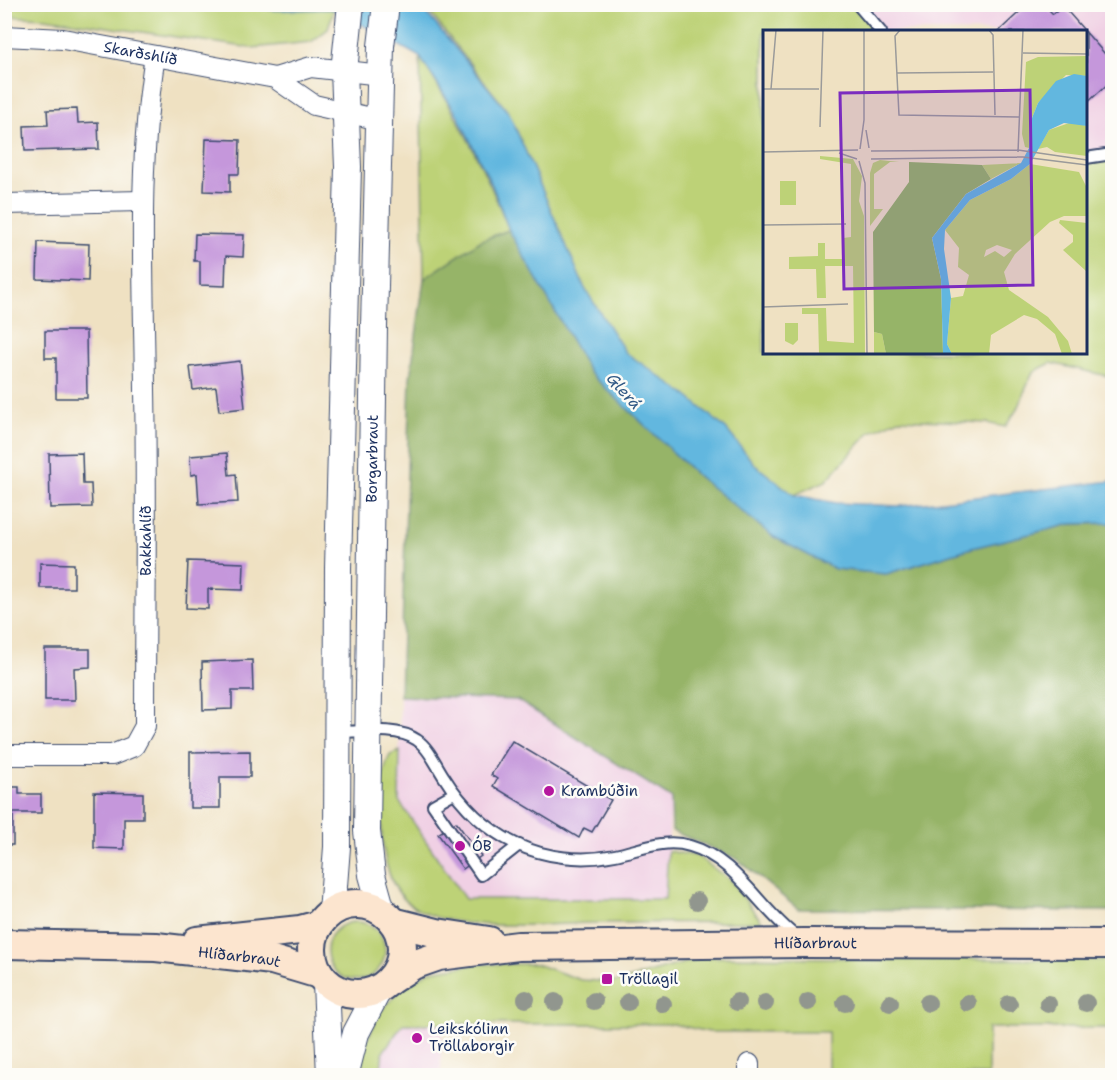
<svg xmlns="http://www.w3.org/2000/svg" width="1117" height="1080" viewBox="0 0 1117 1080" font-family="'Shantell Sans',sans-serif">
	<rect width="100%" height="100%" fill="#fdfcf7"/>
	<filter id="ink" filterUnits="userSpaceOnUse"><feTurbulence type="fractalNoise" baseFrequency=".0167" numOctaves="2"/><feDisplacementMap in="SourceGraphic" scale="12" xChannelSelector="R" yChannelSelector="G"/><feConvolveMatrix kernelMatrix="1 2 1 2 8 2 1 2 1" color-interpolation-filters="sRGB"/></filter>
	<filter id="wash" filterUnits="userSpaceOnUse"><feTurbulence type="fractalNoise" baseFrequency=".008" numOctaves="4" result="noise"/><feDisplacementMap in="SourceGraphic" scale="24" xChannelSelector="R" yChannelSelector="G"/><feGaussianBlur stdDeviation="1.35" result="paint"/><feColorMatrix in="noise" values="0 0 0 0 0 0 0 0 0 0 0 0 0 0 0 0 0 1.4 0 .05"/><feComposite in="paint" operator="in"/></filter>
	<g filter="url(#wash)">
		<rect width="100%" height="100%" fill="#efe1c2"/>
		<!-- built -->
		<g fill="#f0d0e4">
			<polygon points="852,5 1112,5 1112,154 1086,160 1086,32 877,31"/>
			<polygon points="400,696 517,700 671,798 666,899 465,899 399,801"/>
			<polygon points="442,1023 441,1075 380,1076 383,1052 403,1024"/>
		</g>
		<!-- green -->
		<g fill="#bdd277" stroke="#6c806a" stroke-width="1.5">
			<polygon points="5,4 222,4 274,10 334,9 328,29 311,42 252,48 45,18 5,16"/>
			<polygon points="423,4 852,5 877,31 764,32 764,352 1086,352 1086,160 1112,154 1112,377 1051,363 1033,372 1016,411 1005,427 987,423 899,419 870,432 826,481 794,495 755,465 726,429 686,395 625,352 585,289 509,113"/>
			<path d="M420 57C456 113 485 168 509 230L482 240 424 279Z"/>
			<path d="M400 751 399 801 465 899H665L668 851 697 856 731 881 762 922C706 922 650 923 593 923 546 924 453 933 414 907 390 892 384 861 382 835 380 806 377 783 390 755Z"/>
			<circle cx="356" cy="951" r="29"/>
			<polygon points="705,957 1112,960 1112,1028 988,1028 988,1075 828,1075 828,1032 709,1032 673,1024 403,1024 383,1052 380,1075 361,1076 364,1047 380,1012 403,987 430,971 478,964 536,964 581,980 617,982"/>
		</g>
		<!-- forest -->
		<polygon fill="#96b468" stroke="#587263" stroke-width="1.5" points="509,230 590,373 699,477 774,537 835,569 886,574 968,549 1071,524 1112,523 1112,911 798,909 737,859 672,831 671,798 517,700 400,696 410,378 424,279 482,240"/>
		<!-- water -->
		<polygon fill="#62b7df" stroke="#3e739e" stroke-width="1.5" points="419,4 509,113 585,289 625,352 686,395 726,429 755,465 794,495 836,503 900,506 1112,481 1112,523 1071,524 968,549 886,574 835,569 774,537 699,477 590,373 509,230 492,185 457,114 420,57 334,9 274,10 222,5"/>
		<g id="blocks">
			<!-- building -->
			<g fill="#c597db">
				<polygon points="1028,4 1049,4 1046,7 1053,14 1062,5 1112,62 1112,80 1086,104 1086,32 998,32"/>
				<polygon points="77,109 78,123 98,122 99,149 25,151 24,126 48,125 47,110"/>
				<polygon points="206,139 240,140 239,174 230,174 230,192 204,191"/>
				<polygon points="195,234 244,235 243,257 226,256 225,286 200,285 200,261 194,261"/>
				<polygon points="38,242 89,244 88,281 37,279"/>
				<polygon points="45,331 86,331 87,398 56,398 56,358 45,358"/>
				<polygon points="240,361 245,408 219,411 216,387 193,390 190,367"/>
				<polygon points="82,453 83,484 91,484 92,507 50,508 49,454"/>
				<polygon points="227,453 229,475 236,474 238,502 199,504 197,474 191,475 190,456"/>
				<polygon points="188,561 244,563 243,590 208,589 208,609 186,608"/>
				<polygon points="40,563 74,564 74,588 40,588"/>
				<polygon points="45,649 90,649 90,667 74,668 75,700 45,700"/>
				<polygon points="252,660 253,691 232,691 232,709 203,710 202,662"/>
				<polygon points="512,741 611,800 592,832 584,828 579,838 493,786 497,779 491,775"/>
				<polygon points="250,751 250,777 220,777 220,808 190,808 190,752"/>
				<polygon points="4,787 19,787 19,794 41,794 41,813 13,813 13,845 4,845"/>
				<polygon points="94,792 143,793 143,818 124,818 124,849 94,848"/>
				<polygon points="456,822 481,856 463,869 438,834"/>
			</g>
		</g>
	</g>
	<g filter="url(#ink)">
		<use href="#blocks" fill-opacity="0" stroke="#3b4a6d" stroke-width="1.5"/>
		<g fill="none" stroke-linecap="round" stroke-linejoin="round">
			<!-- service casing -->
			<g stroke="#3b4a6d" stroke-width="14">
				<g id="service">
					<polyline points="857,4 881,32"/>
					<polyline points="1086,158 1112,154"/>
					<path d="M336 732C360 732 397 726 417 740 429 748 436 765 444 777 462 806 485 829 516 844 546 858 582 862 615 855 640 850 664 838 690 846 736 859 760 910 797 937"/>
					<polyline points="454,793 433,805 481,875 519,845"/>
				</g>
			</g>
			<!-- minor casing -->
			<g stroke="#3b4a6d" stroke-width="22">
				<g id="minor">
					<path id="s1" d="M4 36 63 39 275 78 314 105 380 120"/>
					<polyline points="275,78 311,67 381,75"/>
					<polyline points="4,204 142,201"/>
					<path id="s2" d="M4 755H112L134 746 145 726C145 614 147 502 145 390 144 278 137 166 155 56"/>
					<polyline points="749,1076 749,1064"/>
				</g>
			</g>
			<!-- tertiary casing -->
			<g stroke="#3b4a6d" stroke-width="28">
				<g id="tertiary">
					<path id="s3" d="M382 911 372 875 367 831 374 326 381 46 386 4"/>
					<polyline points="332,912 337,847 338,568 348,167 344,71 351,4"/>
					<polyline points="326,983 330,1076"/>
					<polyline points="345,1076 356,1033 379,989"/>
				</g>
			</g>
			<!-- secondary casing -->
			<g stroke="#3b4a6d" stroke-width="32">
				<g id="secondary">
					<circle cx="357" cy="949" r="45"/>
					<polyline points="393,922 437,933 489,941"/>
					<polyline points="197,941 300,930 319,925"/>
					<path id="s4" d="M4 944 156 947 272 960 319 974"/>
					<path id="s5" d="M390 980 413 965 439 956 518 946 805 943 1112 944"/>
				</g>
			</g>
			<!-- service -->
			<use href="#service" stroke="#fff" stroke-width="10"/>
			<!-- minor -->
			<use href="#minor" stroke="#fff" stroke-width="20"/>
			<!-- tertiary -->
			<use href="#tertiary" stroke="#fff" stroke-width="26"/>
			<!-- secondary -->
			<use href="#secondary" stroke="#fce5cf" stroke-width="28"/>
		</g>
		<!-- trees -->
		<g fill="#91968e">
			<circle cx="697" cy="901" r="9"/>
			<circle cx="526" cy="999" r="9"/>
			<circle cx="594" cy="1001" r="9"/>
			<circle cx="555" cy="1002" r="9"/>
			<circle cx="628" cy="1002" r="9"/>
			<circle cx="737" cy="1002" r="9"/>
			<circle cx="808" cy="1002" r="9"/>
			<circle cx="765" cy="1003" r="9"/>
			<circle cx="845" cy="1003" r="9"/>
			<circle cx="890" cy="1003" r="9"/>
			<circle cx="928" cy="1003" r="9"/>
			<circle cx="968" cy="1003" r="9"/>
			<circle cx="1086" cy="1003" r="9"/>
			<circle cx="663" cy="1004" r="9"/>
			<circle cx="1009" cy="1004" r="9"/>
			<circle cx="1048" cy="1004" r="9"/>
		</g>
	</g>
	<!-- markers -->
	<g fill="#b5179e" stroke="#fdfcf7" stroke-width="2">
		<circle cx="549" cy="791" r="6"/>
		<circle cx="460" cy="846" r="6"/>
		<rect x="601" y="973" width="12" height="12" rx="3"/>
		<circle cx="417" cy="1038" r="6"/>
	</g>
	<g text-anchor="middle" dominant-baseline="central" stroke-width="5" stroke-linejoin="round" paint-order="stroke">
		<!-- street labels -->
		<g font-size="15" fill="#1b2f5e" stroke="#fdfcf7">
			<text stroke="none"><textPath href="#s1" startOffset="138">Skarðshlíð</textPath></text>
			<text stroke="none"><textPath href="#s3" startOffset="454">Borgarbraut</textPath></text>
			<text stroke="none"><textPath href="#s2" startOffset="340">Bakkahlíð</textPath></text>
			<text stroke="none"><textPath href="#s5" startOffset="432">Hlíðarbraut</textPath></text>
			<text stroke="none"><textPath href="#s4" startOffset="236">Hlíðarbraut</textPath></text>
		</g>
		<!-- poi labels -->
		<g font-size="15" fill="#1b2f5e" stroke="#fdfcf7" text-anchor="start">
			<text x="561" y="791">Krambúðin</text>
			<text x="472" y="846">ÓB</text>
			<text x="619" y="979">Tröllagil</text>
			<text x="429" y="1029">Leikskólinn<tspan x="429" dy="17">Tröllaborgir</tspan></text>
		</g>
		<!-- water labels -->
		<g font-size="16" font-style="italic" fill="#305885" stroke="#fdfcf7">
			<text transform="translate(624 391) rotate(48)">Glerá</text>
		</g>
	</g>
	<!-- overview -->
	<g transform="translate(763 30)">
		<rect width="324" height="324" fill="#efe1c2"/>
		<path d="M324 26V46L303 45 275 73 267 93 266 118 262 117 259 104 263 32 275 27ZM309 92 324 96V126L292 122 284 117 275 119 286 100ZM57 126 90 129 99 146 96 171 101 186 102 324H56L55 284H39V278H63L64 311 91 313 90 236H62L63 268H54L53 239H26V227L55 226V213H62V229H80V208L88 207V134L57 129ZM117 130 136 132H127L111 144V179H120L107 196V143L110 133ZM258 133 228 149 219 135ZM267 134 316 142 324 158V186H301L287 192 252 224 241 242 246 260 285 287 305 311 309 324H299L292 304 274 289 261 285 228 305 226 324H189L184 314 188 268 200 266 206 245 195 237 196 218 182 200 207 170 248 149ZM234 215 249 220 241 227 232 221 221 227 223 220ZM17 151H33V175H17ZM297 190 324 193 323 241 300 220 310 212V205L296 193ZM22 293H35V310L30 315 22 311ZM111 302 119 304 123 324H111Z" fill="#bdd277" fill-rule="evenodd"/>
		<path d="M146 132 219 135 228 149 203 164 169 208 178 249 180 324H123L119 304 111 302 110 202 146 152Z" fill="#96b468"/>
		<path d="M311 44 324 46V96L301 93 286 100 267 134 248 149 207 170 182 200 181 219 188 268 184 314 189 324H180L178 249 169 208 203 164 258 133 266 118 267 93 275 73 293 51Z" fill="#62b7df"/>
		<path fill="none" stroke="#9a9a9a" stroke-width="1.5" d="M137 0 132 6 136 85 257 87M226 0 230 5 232 85M260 23 324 24M134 43 230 42M0 59H56M8 59 13 0M57 97 60 0M103 100 106 118M97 119 101 90V0M108 121 255 120 324 130M0 122 95 120M255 122 260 0M76 123 94 129M108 129 260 127 324 135M96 131 102 153 104 324M0 195 83 194M0 277 85 274"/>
		<path fill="#7b2cbf" fill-opacity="0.15" stroke="#7b2cbf" stroke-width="3" d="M267 60 270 255 81 259 77 63Z"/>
		<rect width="324" height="324" fill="none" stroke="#1b2f5e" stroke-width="3"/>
	</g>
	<!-- margin -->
	<rect width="1117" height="1080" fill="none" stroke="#fdfcf7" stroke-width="24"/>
</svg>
